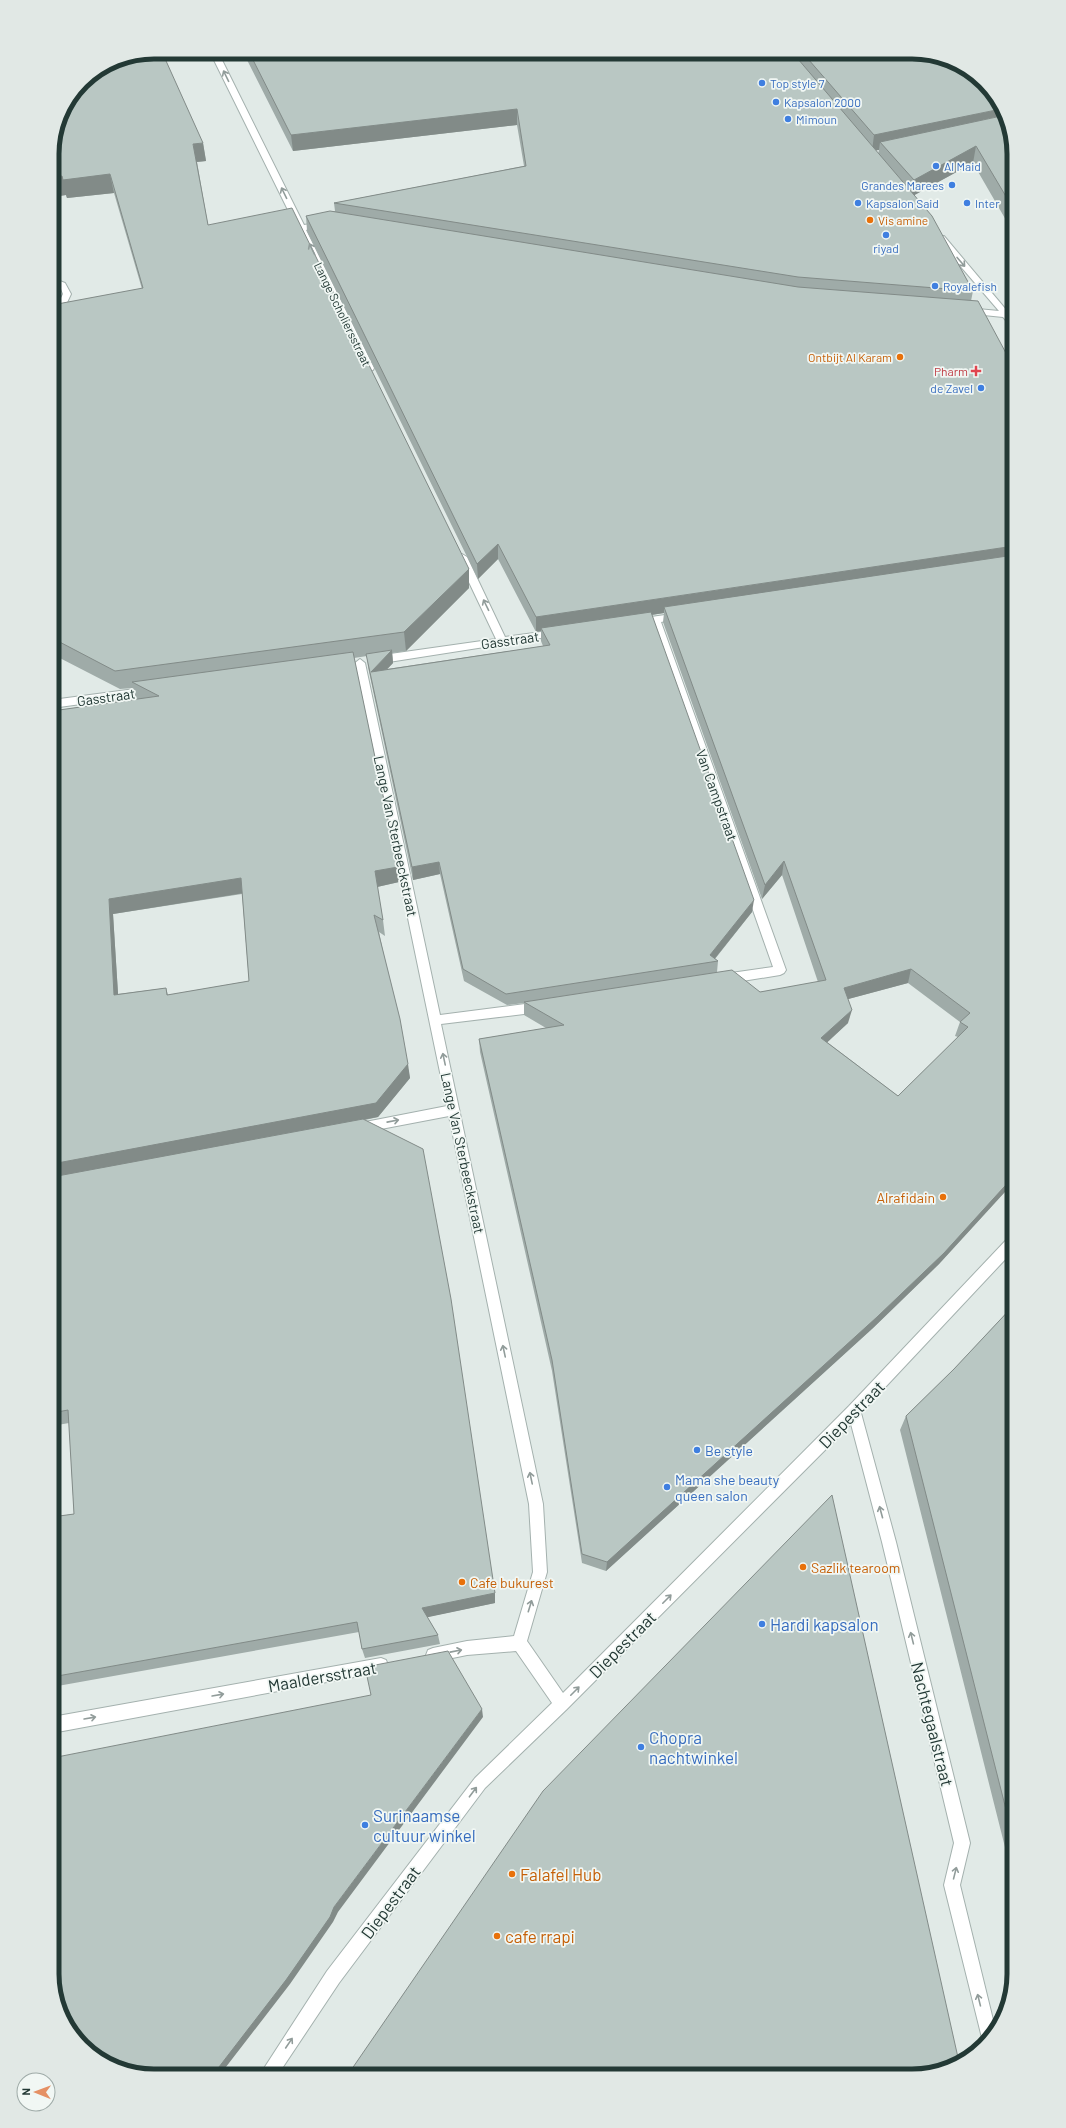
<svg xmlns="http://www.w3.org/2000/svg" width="1066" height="2128" viewBox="0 0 1066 2128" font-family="Barlow,sans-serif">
	<rect width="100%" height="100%" fill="#e1eae7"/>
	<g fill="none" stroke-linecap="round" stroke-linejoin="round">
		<!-- minor casing -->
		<g stroke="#a4b1ae" stroke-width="2">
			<g id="minor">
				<polygon points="210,52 218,52 304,225 322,222 326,224 306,230 374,368 373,370 370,371 366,368"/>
				<polygon points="938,236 944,236 1008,312 1014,312 1014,327 1011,326 1003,317 964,313 963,311 967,308 999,311 938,240"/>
				<polygon points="52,278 65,283 71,294 64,309 52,316 52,309 57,306 63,294 61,289 52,283"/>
				<polygon points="462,554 467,557 505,637 556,630 561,633 560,635 376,664 372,663 372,657 376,656 496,639 457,557"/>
				<polygon points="679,613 684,616 683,618 661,622 786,970 784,973 780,975 724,984 720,982 718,979 720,976 724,974 773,967 652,623 637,625 632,622 637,619"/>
				<polygon points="360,659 365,663 440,1015 540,1002 544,1004 546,1007 544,1010 540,1012 441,1024 543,1504 547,1572 527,1641 563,1693 849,1406 1009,1237 1014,1235 1014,1250 861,1413 896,1542 970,1843 960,1885 996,2032 983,2042 944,1885 954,1843 882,1542 851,1424 567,1709 485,1788 339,1983 277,2076 259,2076 327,1971 475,1778 552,1703 516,1651 467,1655 433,1662 428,1660 426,1655 428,1650 433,1648 467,1641 514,1636 533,1572 529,1504 449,1116 360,1133 356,1132 354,1128 356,1124 360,1123 447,1106 355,663"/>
				<polygon points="150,687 155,691 154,694 52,708 52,700"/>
				<polygon points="381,1658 386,1660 388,1665 386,1670 381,1672 52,1733 52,1717"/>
			</g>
		</g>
		<!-- minor -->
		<use href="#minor" fill="#fff" fill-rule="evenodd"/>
	</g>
	<!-- wall -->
	<g fill="#9faba8" fill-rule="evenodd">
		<path d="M243 52H919L1014 154V234L973 163 914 195 973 291 971 301 1014 368V1182L939 1264 873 1328 606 1571 582 1563 552 1371 480 1052 479 1039 546 1028 524 1015V1003L507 1005 464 981 440 874 413 880 368 667 367 656 354 658 398 867 399 882 377 887 383 920 385 936 379 932 410 1078 378 1117 365 1120 495 1593V1603L427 1617 438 1635 440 1644 365 1658 362 1649 359 1632 52 1687V1517L74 1514 69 1423 52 1426V711L138 699 136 698 133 688 120 689 52 654V305L142 289 114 193 67 198 66 195 52 197 203 143 206 161 197 162 208 225 469 569V588L406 651 392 653 393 663 387 669 543 646 541 641V631L536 632 498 559 478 579 307 231 306 216 335 211 334 203 524 166 517 125 293 151ZM876 150H879L878 154ZM664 613 663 622 762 899 782 875 818 982 760 992 717 972 718 961 715 959 752 912 652 615ZM242 894 249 981 168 995 166 988 118 994 113 914ZM908 983 960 1022 955 1036 958 1037 898 1096 827 1042 848 1023V999Z"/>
		<polygon points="1014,1305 1014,1883 900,1430 906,1416 954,1369"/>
	</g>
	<!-- shaded-wall -->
	<g fill="#828b88">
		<polygon points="517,109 517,125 293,151 291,135"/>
		<polygon points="1001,109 1006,115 880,142 879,150 872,151 874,135"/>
		<polygon points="203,143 206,161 196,162 193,144"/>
		<polygon points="976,146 973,163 911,197 914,180"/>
		<polygon points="110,174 114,193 67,198 66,195 52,197 52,178 62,176"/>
		<polygon points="498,544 498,559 478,579 477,564"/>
		<polygon points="1014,546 1014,560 664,607 664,613 542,631 541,628 541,631 536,632 536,617"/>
		<polygon points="469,569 469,588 406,651 404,632"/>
		<polygon points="392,650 393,663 373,684 371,672"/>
		<polygon points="784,861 782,875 762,899 765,885"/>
		<polygon points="439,862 440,874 413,880 412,867"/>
		<polygon points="398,867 399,882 377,887 375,871"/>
		<polygon points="241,878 244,893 113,914 119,1009 114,995 109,899"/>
		<polygon points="754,900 752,912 712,962 710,955"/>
		<polygon points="911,969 908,983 841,1001 844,988"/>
		<polygon points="852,1010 848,1023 818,1051 821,1038"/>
		<polygon points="408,1064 410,1078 378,1117 52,1178 52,1164"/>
		<polygon points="1014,1176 1014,1182 939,1264 873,1328 606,1571 607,1562"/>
		<polygon points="495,1593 495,1603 424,1618 422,1608"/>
		<polygon points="482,1709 483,1717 338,1912 333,1922 290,1984 219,2076 212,2076 334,1907"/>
	</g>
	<!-- building -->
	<g fill="#b9c7c3" stroke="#828b88" fill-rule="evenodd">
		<polygon points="154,52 162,52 203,143 193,144 208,225 292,208 469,569 404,632 115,671 52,638 52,305 143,288 110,174 63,180 62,176 52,178 52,147 60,115 82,82 115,60"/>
		<polygon points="249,52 792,52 932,216 973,291 798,277 334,203 526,166 517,109 291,135"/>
		<polygon points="802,52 919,52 974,73 1001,109 874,135"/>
		<polygon points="1006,115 1014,154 1014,210 976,146 914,180 880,142"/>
		<polygon points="330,211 798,287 978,301 1014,368 1014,546 536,617 498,544 477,564 306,216"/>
		<path d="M1014 555V1176L944 1253 877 1317 607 1562 582 1554 552 1360 479 1039 564 1025 524 1002 732 970 760 992 826 980 784 861 765 885 664 607ZM911 969 970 1013 960 1022 968 1027 898 1096 821 1038 852 1010 844 988Z"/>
		<polygon points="651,612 754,900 710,955 718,961 506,994 463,969 439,862 412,867 366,654 392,650 371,672 550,645 541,628"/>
		<path d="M353 652 398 867 375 871 383 920 374 915 400 1019 408 1064 376 1103 52 1164V711L159 696 132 682ZM241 878 249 981 167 995 166 988 114 995 109 899Z"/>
		<polygon points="363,1119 423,1149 451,1299 495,1593 422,1608 438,1635 362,1649 357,1622 52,1677 52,1517 74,1514 68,1410 52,1413 52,1177"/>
		<polygon points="1014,1305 1014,1841 906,1416 954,1369"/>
		<polygon points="832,1495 959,2062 951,2068 912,2076 347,2076 543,1791"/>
		<polygon points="448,1651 482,1709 334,1907 330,1917 286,1980 212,2076 147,2076 92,2055 60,2013 52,1974 52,1758 371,1695 365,1667"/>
	</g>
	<!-- one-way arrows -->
	<defs><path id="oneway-shaft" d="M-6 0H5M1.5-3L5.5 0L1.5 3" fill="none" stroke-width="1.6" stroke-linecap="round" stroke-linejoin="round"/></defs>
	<g stroke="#919c9a">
		<use href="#oneway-shaft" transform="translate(226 76) rotate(-116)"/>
		<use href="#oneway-shaft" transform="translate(284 193) rotate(-116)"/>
		<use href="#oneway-shaft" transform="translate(312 249) rotate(-116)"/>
		<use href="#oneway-shaft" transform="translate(961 262) rotate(49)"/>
		<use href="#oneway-shaft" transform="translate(486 605) rotate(-116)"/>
		<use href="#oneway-shaft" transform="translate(444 1059) rotate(-102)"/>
		<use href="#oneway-shaft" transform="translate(393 1121) rotate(-11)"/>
		<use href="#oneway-shaft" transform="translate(504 1351) rotate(-102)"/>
		<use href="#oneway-shaft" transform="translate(531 1478) rotate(-102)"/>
		<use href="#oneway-shaft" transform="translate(881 1512) rotate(-105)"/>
		<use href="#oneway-shaft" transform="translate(667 1599) rotate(-45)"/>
		<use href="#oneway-shaft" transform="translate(530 1606) rotate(-73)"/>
		<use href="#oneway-shaft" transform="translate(912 1638) rotate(-104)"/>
		<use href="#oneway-shaft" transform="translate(456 1651) rotate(-11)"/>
		<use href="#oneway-shaft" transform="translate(575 1691) rotate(-45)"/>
		<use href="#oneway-shaft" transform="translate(218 1695) rotate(-10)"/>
		<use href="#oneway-shaft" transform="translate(90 1718) rotate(-10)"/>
		<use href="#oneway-shaft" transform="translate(473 1792) rotate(-53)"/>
		<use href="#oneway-shaft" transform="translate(955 1873) rotate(-76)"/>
		<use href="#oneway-shaft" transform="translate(979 2000) rotate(-104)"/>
		<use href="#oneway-shaft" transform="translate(289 2043) rotate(-56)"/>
	</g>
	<!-- markers -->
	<g fill="#3f7fe0" stroke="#f1f7f4" stroke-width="1.5">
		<circle cx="762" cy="83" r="4"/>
		<circle cx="776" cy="102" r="4"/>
		<circle cx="788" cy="119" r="4"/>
		<circle cx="936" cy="166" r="4"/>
		<circle cx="952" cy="185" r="4"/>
		<circle cx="858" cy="203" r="4"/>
		<circle cx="967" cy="203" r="4"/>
		<circle cx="886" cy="235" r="4"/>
		<circle cx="935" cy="286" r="4"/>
		<circle cx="981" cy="388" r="4"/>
		<circle cx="697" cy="1450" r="4"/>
		<circle cx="667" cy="1487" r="4"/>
		<circle cx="762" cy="1624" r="4"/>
		<circle cx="641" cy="1747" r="4"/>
		<circle cx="365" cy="1825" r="4"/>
	</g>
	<g fill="#e8710a" stroke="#f1f7f4" stroke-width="1.5">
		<circle cx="870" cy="220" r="4"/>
		<circle cx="900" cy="357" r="4"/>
		<circle cx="943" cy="1197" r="4"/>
		<circle cx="803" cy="1567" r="4"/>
		<circle cx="462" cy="1582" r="4"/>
		<circle cx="512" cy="1874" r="4"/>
		<circle cx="497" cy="1936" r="4"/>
	</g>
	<path fill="#e0444e" stroke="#f1f7f4" stroke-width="1.5" d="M974 365h4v4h4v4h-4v4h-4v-4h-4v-4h4z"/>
	<g text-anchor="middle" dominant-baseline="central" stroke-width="3.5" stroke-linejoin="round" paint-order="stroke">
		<!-- far-shop labels -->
		<g font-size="12" fill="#366cbe" stroke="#f1f7f4" text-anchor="start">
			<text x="770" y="83">Top style 7</text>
			<text x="784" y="102">Kapsalon 2000</text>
			<text x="796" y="119">Mimoun</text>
			<text x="944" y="166">Al Maid</text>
			<text x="944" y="185" text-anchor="end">Grandes Marees</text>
			<text x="866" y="203">Kapsalon Said</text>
			<text x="975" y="203">Inter</text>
			<text x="886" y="248" text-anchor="middle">riyad</text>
			<text x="943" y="286">Royalefish</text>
			<text x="973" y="388" text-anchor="end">de Zavel</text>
		</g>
		<!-- far-food labels -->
		<g font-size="12" fill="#c56008" stroke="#f1f7f4" text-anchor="start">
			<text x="878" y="220">Vis amine</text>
			<text x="892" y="357" text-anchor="end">Ontbijt Al Karam</text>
		</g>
		<!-- far-street labels -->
		<g font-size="12" fill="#233935" stroke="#f1f7f4">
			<text transform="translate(343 314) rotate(64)">Lange Scholiersstraat</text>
		</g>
		<!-- far-health labels -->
		<g font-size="12" fill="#be3a42" stroke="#f1f7f4" text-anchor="end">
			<text x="968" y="371">Pharm</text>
		</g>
		<!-- street labels -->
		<g font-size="14" fill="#233935" stroke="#f1f7f4">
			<text transform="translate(510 640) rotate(-8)">Gasstraat</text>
			<text transform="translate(106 697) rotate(-8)">Gasstraat</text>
			<text transform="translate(717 795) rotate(70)">Van Campstraat</text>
			<text transform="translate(396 836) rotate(78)">Lange Van Sterbeeckstraat</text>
			<text transform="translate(463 1153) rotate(78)">Lange Van Sterbeeckstraat</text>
		</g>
		<!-- food labels -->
		<g font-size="14" fill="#c56008" stroke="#f1f7f4" text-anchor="start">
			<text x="935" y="1197" text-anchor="end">Alrafidain</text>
			<text x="811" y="1567">Sazlik tearoom</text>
			<text x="470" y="1582">Cafe bukurest</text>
		</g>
		<!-- shop labels -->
		<g font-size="14" fill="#366cbe" stroke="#f1f7f4" text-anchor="start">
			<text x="705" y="1450">Be style</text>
			<text x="675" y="1479">Mama she beauty<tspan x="675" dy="16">queen salon</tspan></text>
		</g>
		<!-- near-street labels -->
		<g font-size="17" fill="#233935" stroke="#f1f7f4">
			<text transform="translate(851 1414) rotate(-46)">Diepestraat</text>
			<text transform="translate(622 1644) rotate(-45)">Diepestraat</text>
			<text transform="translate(322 1676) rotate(-10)">Maaldersstraat</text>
			<text transform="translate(933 1724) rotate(76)">Nachtegaalstraat</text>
			<text transform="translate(390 1902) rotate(-53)">Diepestraat</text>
		</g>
		<!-- near-shop labels -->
		<g font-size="17" fill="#366cbe" stroke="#f1f7f4" text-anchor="start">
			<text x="770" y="1624">Hardi kapsalon</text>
			<text x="649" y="1737">Chopra<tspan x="649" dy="20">nachtwinkel</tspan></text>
			<text x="373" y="1815">Surinaamse<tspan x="373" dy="20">cultuur winkel</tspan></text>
		</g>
		<!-- near-food labels -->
		<g font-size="17" fill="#c56008" stroke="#f1f7f4" text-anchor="start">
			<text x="520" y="1874">Falafel Hub</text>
			<text x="505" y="1936">cafe rrapi</text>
		</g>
	</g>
	<!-- crop -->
	<path d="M0 0H1066V2128H0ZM154 59H912A95 95 0 0 1 1007 154V1974A95 95 0 0 1 912 2069H154A95 95 0 0 1 59 1974V154A95 95 0 0 1 154 59Z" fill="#e1e8e5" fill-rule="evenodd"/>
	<path fill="none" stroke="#233935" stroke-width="5" d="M154 59H912A95 95 0 0 1 1007 154V1974A95 95 0 0 1 912 2069H154A95 95 0 0 1 59 1974V154A95 95 0 0 1 154 59Z"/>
	<!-- north arrow -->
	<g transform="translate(36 2092) rotate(271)"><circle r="19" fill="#f1f7f4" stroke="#9faba8"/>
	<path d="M0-3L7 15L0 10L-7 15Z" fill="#e59064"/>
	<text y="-6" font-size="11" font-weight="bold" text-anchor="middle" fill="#233935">N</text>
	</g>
</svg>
